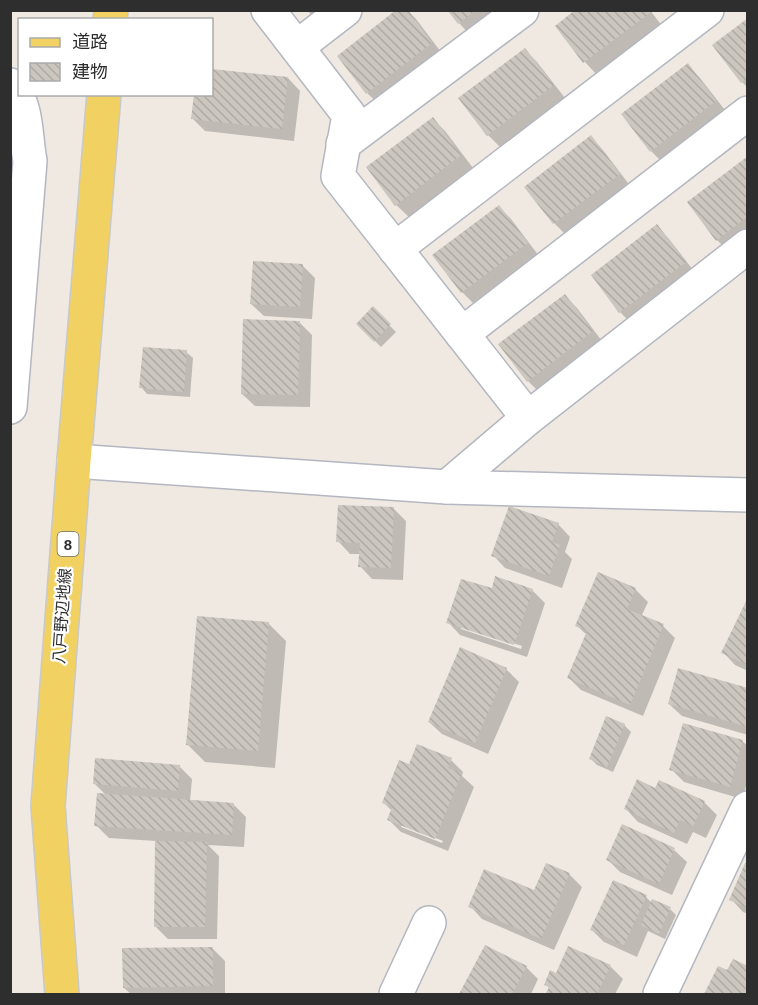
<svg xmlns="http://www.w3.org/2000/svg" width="758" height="1005" viewBox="0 0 758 1005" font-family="Helvetica,'Noto Sans JP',sans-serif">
	<defs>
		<pattern id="building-back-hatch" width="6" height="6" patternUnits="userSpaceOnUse" patternTransform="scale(1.5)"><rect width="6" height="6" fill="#cbc7bf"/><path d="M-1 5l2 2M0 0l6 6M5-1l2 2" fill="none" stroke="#afaba4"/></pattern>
	</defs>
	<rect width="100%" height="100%" fill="#efe9e1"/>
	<!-- shadow -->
	<g fill="#0003" fill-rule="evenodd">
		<polygon points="307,10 330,10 316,20"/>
		<polygon points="407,10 416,19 444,56 380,105 367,93"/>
		<polygon points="449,10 505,10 471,36 459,23"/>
		<polygon points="577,10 650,10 662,26 597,75 585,62 557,26"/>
		<polygon points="748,20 748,88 742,82"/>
		<polygon points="525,50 537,62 565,98 501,148 488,135 460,98"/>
		<polygon points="687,65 700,78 728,114 663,163 651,151"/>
		<polygon points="212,70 288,78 300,91 294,141 205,131 192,118 212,94"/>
		<polygon points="433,119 445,131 473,168 409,217 396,205"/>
		<polygon points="591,137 603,150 631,187 567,236 554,223"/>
		<polygon points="748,158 748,238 729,252 717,240"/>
		<polygon points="499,207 511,219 539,256 475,305 462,292 434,256"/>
		<polygon points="657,226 669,239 697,275 632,324 620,312"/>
		<polygon points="302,265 315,278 312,319 264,316 251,304"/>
		<polygon points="565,296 577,308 605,345 541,394 528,381 500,345"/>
		<polygon points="373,309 396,332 381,347 358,324"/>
		<polygon points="299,322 312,335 310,407 255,406 242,394"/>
		<polygon points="186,352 193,358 190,397 147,394 141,387"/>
		<polygon points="393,508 406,521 403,580 372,579 360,566 360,554 350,554 338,541"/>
		<polygon points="558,524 570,537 565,552 572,559 562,588 505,568 493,555"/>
		<polygon points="635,589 648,602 641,617 663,626 675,638 643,716 581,690 569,678 587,635 577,626"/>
		<path d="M493 590H532L545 603 527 657 460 635 448 622ZM461 626 522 646 521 649 461 629Z"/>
		<polygon points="748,601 748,671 735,665 723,652"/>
		<polygon points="268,623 286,641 275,768 205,762 188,745"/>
		<polygon points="506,669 519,682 488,754 442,734 429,722"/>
		<polygon points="748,690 748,735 682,716 669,704"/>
		<polygon points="624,725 631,732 613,772 597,765 590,758"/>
		<polygon points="742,741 748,746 748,780 742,799 684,782 671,769"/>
		<path d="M451 760 463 772 462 776 474 787 448 851 401 832 388 819 392 811 384 803 410 766ZM401 824 443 841 442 843 401 827Z"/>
		<polygon points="180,767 192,779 190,801 233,804 246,817 244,847 208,845 219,856 217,939 168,939 155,926 156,841 109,838 96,825 106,795 94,783"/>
		<polygon points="656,789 704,802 717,815 706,838 693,832 687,844 638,822 626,809"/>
		<polygon points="623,826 674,850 687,862 672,895 620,872 607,859"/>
		<polygon points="748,865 748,914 743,912 731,899"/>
		<polygon points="569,874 582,887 554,950 482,919 470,906 535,892"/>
		<polygon points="646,897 652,903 670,909 676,915 665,939 648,931 637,957 604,942 592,930"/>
		<polygon points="486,947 526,967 538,979 531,994 461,994"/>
		<polygon points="212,948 225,961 225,994 131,994 124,988"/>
		<polygon points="610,966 623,979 615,994 550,994 548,993 550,989 546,984 556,975"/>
		<polygon points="748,967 748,994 706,994 719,968 728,972"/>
	</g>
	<!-- building -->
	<g fill="url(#building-back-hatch)">
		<polygon points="396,10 408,10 432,43 366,94 337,56"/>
		<polygon points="447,10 476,10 458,24"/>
		<polygon points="575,10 649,10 650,13 583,63 555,26"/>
		<polygon points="748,18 748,78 741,83 712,45"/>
		<polygon points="525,48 554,85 487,136 458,98"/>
		<polygon points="688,63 716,101 650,152 621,114"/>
		<polygon points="212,69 288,77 282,129 191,119 194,94 212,94"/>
		<polygon points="433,117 461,155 395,206 366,167"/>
		<polygon points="591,135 620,174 553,224 524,187"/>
		<polygon points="748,156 748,216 716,241 687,202"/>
		<polygon points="499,205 528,243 461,293 432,255"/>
		<polygon points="657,224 686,262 619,313 591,275"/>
		<polygon points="253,261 303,264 300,307 250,304"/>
		<polygon points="565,294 593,331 527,382 498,344"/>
		<polygon points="373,306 391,324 374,342 356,324"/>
		<polygon points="243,319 300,321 298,395 241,394"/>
		<polygon points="143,347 187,350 184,392 139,388"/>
		<polygon points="338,505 394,507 391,568 358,567 360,543 336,542"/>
		<polygon points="509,506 559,523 552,542 560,545 549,576 491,556"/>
		<polygon points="598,572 636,588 627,609 664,624 630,705 567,678 587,631 575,626"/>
		<polygon points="495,576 533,589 514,645 446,623 461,579 492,588"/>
		<polygon points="748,597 748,665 721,653"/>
		<polygon points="197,616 269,622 258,751 186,745"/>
		<polygon points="460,647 507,668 475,743 428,722"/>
		<polygon points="678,668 748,688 748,727 668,704"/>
		<polygon points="606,716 625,724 607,767 589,759"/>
		<polygon points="683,723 743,740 730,787 669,770"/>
		<polygon points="417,744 452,758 448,768 462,773 435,839 387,820 392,807 382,803 399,760 409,764"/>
		<polygon points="95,758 180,765 178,791 93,784"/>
		<polygon points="637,779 655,788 659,780 705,801 693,826 680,820 674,833 624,809"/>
		<polygon points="97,793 234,803 232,835 94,826"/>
		<polygon points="622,824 675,848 659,884 606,860"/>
		<polygon points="155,841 207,842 205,927 154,927"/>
		<polygon points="546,863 570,873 541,939 468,907 484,869 534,890"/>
		<polygon points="745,863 748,864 748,908 729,900"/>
		<polygon points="613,880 647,895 624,945 590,930"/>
		<polygon points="652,899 671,907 659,934 641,925"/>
		<polygon points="485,945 527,966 512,994 459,994"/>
		<polygon points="568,946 611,965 597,994 549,994 546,993 549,987 544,985 550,970 556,973"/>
		<polygon points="213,947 213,986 123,988 122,948"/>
		<polygon points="733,959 748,966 748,994 704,994 718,966 727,970"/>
	</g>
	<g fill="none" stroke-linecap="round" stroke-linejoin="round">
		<!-- minor casing -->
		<g stroke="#b4b7c1" stroke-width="36">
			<g id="minor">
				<polyline points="268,10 349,115 338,176 528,418 748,246"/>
				<polyline points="297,47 345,10"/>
				<path d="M10 85C28 106 25 135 30 161L10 407"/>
				<polyline points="343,144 522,10"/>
				<polyline points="395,249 707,10"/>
				<polyline points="462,334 748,113"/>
				<polyline points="74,461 447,487 748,495"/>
				<polyline points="447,487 528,418"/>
				<polyline points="396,994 429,923"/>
				<polyline points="660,994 748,808"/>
			</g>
		</g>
		<!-- major casing -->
		<g stroke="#c9c9c9" stroke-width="36">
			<g id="major">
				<polyline points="110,20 111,10"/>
				<polyline points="62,994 48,806 74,461 104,94"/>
			</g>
		</g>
		<!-- minor -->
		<use href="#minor" stroke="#fff" stroke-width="33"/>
		<!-- major -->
		<use href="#major" stroke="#f2d163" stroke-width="33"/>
	</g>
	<g text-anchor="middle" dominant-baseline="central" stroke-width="4.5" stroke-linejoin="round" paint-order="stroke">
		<!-- shield labels -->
		<rect fill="#fff" stroke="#6d6d6d" stroke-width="1.5" x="57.5" y="532" width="21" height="24" rx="4.5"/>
		<g font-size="15" font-weight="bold" fill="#2e2e2e">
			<text x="68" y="544">8</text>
		</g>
		<!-- street labels -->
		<g font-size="16" fill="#2e2e2e" stroke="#fff">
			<text transform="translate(62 616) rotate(-86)">八戸野辺地線</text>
		</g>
	</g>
	<!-- border -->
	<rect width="758" height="1005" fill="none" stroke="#2e2e2e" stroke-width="24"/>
	<!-- legend -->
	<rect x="18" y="18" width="195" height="78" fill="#ffffff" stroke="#ababab" stroke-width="1.5"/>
	<rect x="30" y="38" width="30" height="9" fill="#f2d163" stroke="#ababab" stroke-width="1.5"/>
	<text x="72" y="48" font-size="18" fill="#2e2e2e">道路</text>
	<rect x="30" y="63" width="30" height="18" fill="url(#building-back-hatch)" stroke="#ababab" stroke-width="1.5"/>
	<text x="72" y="78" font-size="18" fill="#2e2e2e">建物</text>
</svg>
